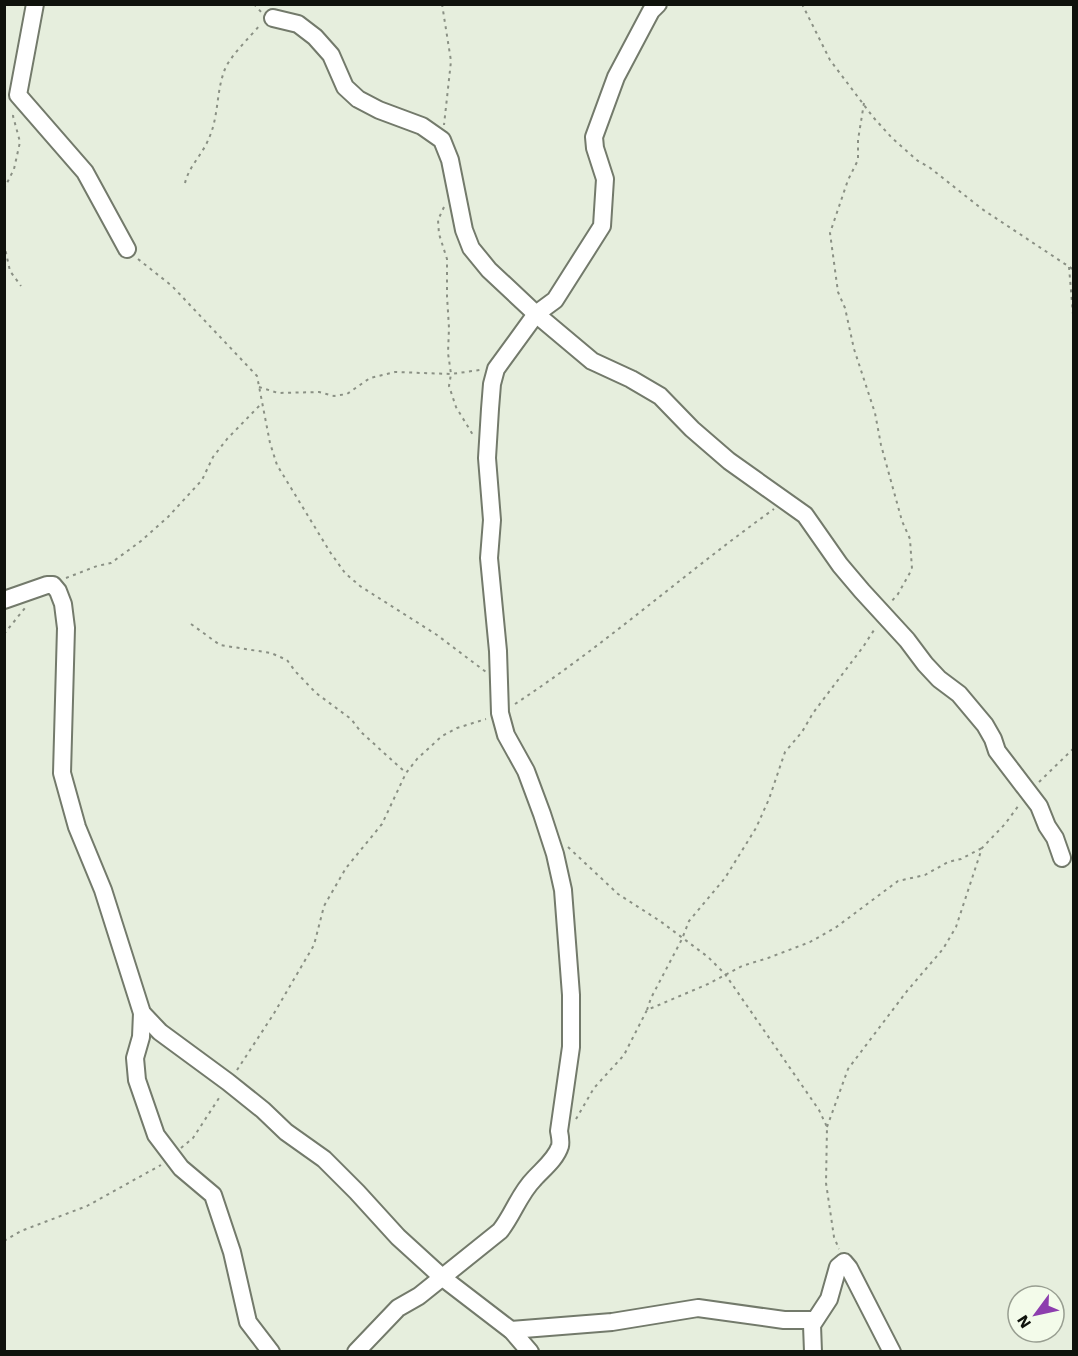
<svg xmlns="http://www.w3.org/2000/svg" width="1078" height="1356" viewBox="0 0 1078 1356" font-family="'Work Sans',sans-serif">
	<rect width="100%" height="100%" fill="#e6eedd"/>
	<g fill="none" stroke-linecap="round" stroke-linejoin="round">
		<!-- minor casing -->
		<g stroke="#737a6b" stroke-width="20">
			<g id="minor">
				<polyline points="35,4 18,95 85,172 127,249"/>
				<polyline points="273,18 298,24 315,37 331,55 345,87 358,99 379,110 422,126 442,140 450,160 464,230 471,248 489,270 536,314 592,361 631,379 660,396 692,429 729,461 805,515 840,565 862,591 907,640 925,664 939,679 959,694 985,725 993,739 997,751 1039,806 1047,826 1055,838 1062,858"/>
				<polyline points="4,600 47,585 53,585 58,591 63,604 66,628 62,773 77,827 103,890 142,1013 160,1032 228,1082 263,1110 286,1132 324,1159 357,1192 398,1237 443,1278 512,1331 530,1352"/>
				<polyline points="142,1013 141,1037 135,1058 137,1080 156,1135 181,1168 213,1195 232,1252 248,1322 271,1352"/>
				<polyline points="511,1330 612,1322 698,1308 784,1320 814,1320"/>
				<path d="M356 1352 398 1308 419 1296 500 1231C513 1215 519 1194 534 1179 543 1169 556 1159 560 1146 561 1142 560 1136 559 1131L571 1047V995L563 890 555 854 542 814 526 771 506 735 500 713 498 651 489 558 492 520 487 458 490 409 492 384 496 369 536 314 555 300 602 226 605 179 595 148 594 137 616 77 651 11 658 4"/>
				<polyline points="813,1352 812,1325 829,1299 838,1267 844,1262 849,1268 892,1352"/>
			</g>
		</g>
		<!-- path -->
		<g stroke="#8a9084" stroke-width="2" stroke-dasharray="3 4.5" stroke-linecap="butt">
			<polyline points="254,4 262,13"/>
			<polyline points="442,4 451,61 444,125"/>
			<polyline points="802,4 830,60 873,117 892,138 918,161 929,167 982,209 1074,270"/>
			<polyline points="864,103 858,140 858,160 848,180 830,233 838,292 845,308 854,349 875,413 881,445 902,521 910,539 912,569 898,594 891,602"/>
			<path d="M185 183C189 166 203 154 209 138 219 116 216 91 225 69 231 55 250 37 260 25"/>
			<polyline points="4,189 14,169 20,142 13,116 14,111"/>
			<polyline points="444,207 438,220 439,234 447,259 447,296 449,328 448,353 451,374 449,386 456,407 473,435"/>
			<polyline points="4,244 10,271 21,286"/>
			<polyline points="138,259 172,286 257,376 270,443 277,465 330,552 345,573 360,586 437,635 486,672"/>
			<polyline points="1069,267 1074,326"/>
			<polyline points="259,387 278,393 319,392 334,396 347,394 370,378 395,372 451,374 480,370"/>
			<polyline points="66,578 97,566 111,563 141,541 168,517 202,480 213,457 227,439 262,403"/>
			<polyline points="191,624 220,645 271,653 287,660 295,671 316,693 351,719 361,732 406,773"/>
			<polyline points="4,634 25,608"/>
			<path d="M515 704C605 645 686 572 774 509"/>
			<polyline points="1039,782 1074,748"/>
			<polyline points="568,847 618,894 660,921 708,957 725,974 819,1110 827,1127 826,1183 834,1237 839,1249"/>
			<polyline points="647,1010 651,998 682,939 689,921 725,878 756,828 769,799 785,752 802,732 813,713 863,647 876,627"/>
			<polyline points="237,1070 273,1015 314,945 324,906 346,868 382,824 406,773 417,759 442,736 457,728 486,719"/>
			<polyline points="576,1119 594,1088 624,1055 647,1010 708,984 742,966 768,958 810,942 835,928 898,881 925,875 948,862 961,859 982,848"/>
			<polyline points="827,1127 848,1069 907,991 943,949 956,927 982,848 1005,824 1019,805"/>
			<polyline points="181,1148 193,1138 221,1095"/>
			<polyline points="4,1241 21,1231 87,1206 161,1165"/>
		</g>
		<!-- minor -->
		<use href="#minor" stroke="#fff" stroke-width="16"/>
	</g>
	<!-- border -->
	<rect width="1078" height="1356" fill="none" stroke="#0f120c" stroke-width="12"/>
	<!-- north arrow -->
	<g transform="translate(1036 1314) rotate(237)"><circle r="28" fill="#f3fbea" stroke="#989e91" stroke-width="1.5"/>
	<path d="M0-4.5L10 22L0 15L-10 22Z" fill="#8d3eae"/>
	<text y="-9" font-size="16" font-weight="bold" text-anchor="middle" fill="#0f120c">N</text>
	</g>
</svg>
